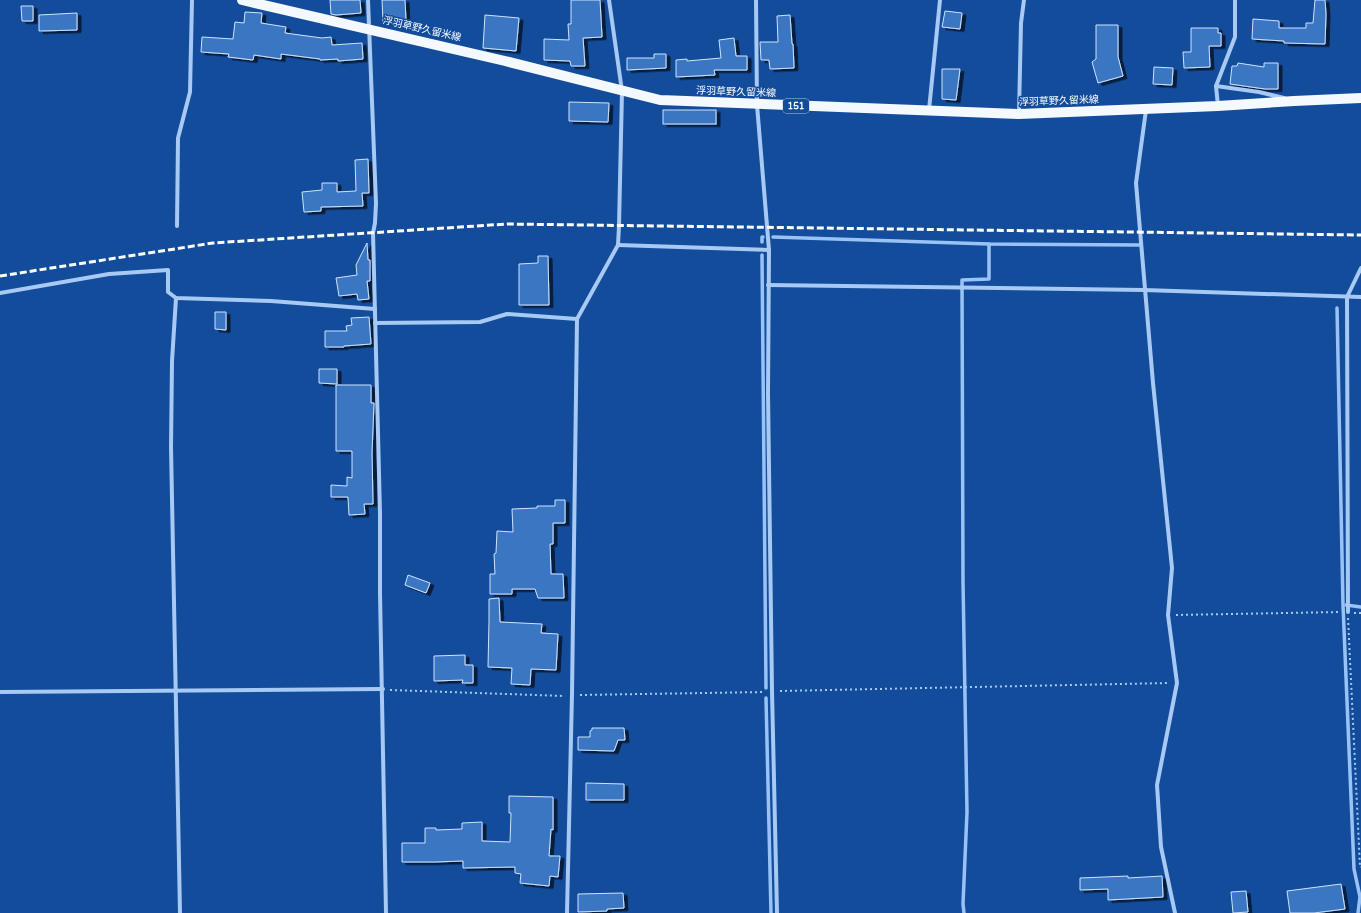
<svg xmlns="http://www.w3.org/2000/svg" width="1361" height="913" viewBox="0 0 1361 913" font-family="'Varela Round','Noto Sans JP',sans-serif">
	<defs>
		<filter id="shadow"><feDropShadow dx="4" dy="2.5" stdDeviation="0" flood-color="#0009"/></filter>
	</defs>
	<rect width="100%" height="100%" fill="#124c9b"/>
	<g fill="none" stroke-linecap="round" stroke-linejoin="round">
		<!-- stream -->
		<g stroke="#99c3f7" stroke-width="3.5">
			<polyline points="773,237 989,244 1141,245"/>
			<polyline points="762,242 762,237 763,237"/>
			<polyline points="762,255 766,688"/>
			<polyline points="1337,308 1343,605 1354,869 1360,897 1358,913"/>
			<polyline points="1346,605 1361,607"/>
			<polyline points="766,698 771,913"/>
			<polyline points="964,913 963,904 967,812 963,582 962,280 989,279 989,244"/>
		</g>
	</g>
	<!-- building -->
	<g fill="#3b76c2" stroke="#cfe3fe" filter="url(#shadow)">
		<polygon points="330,0 360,0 361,13 336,15 331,14"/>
		<polygon points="382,0 405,0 406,21 383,22"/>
		<polygon points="571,0 600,0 602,37 583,38 585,66 571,66 570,61 544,60 544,39 569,40 568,24 571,24"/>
		<polygon points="1315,0 1325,0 1326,14 1325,44 1284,43 1284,41 1252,39 1253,19 1279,21 1279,28 1306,28 1306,23 1313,23"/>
		<polygon points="21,6 33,6 33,21 22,21"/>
		<polygon points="945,11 962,13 960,29 942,27"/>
		<polygon points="245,12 262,13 261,23 286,27 285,33 322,38 331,37 332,45 362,43 363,59 338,61 338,59 320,60 320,59 281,54 281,59 254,55 253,60 228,57 229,54 201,52 202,37 233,39 235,22 244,23"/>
		<polygon points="77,13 77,30 39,31 39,15"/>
		<polygon points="485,15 519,18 516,51 483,48"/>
		<polygon points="790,15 792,44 793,44 794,68 770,69 769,60 761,60 760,42 778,42 777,16"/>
		<polygon points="1096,25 1118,25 1118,57 1123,76 1098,83 1092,62 1096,59"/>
		<polygon points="1191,28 1218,28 1218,33 1221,33 1221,46 1209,46 1210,67 1184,68 1183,52 1191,52"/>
		<polygon points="734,38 736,56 747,56 747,70 714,70 715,75 676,77 676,60 687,59 687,61 721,58 719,40"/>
		<polygon points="654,54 666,54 666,68 627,70 627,58 654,58"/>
		<polygon points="1238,63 1264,67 1264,63 1278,63 1278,89 1265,89 1230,84 1232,66 1237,66"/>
		<polygon points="1154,67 1173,68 1172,85 1153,84"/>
		<polygon points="942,69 960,69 956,100 942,99"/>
		<polygon points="569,102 609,103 608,122 569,121"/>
		<rect x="663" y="110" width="53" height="14"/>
		<polygon points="368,159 369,193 362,193 363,206 321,207 321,211 304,212 302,192 322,190 322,183 337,183 337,192 356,191 355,160"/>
		<polygon points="367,243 368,260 370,260 370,281 367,281 369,299 358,300 357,294 339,296 336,278 357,275 356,265"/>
		<polygon points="538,256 548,256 549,305 519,305 519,264 538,263"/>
		<polygon points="215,312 226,312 226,330 215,329"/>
		<polygon points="369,317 371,344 344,346 344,347 325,347 325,331 347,331 346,326 352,325 351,318"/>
		<polygon points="319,369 337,369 337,384 319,383"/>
		<polygon points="336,385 371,385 371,403 374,403 372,453 373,504 364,504 365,514 349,515 348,497 331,497 331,485 347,486 347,477 352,478 352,451 336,451"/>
		<polygon points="555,500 565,500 565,523 553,523 553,544 550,544 551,574 563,574 564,598 538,598 535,589 512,589 512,594 490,594 490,574 495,574 494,554 496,553 497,531 513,532 512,509 537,508 537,506 555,506"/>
		<polygon points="408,575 430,583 426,593 405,585"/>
		<polygon points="499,598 500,622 542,624 541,633 558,634 556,670 531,669 530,685 511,684 512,668 488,667 489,621 489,599"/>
		<polygon points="465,655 465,665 473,665 473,683 462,683 463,680 434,681 434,656"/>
		<polygon points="592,728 624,728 625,740 618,740 614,751 578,750 578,737 590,737 590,731 592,730"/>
		<polygon points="586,783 624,784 624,800 586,800"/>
		<polygon points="509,796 553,797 553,830 551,829 549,856 560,856 558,877 550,876 549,886 520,883 521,874 515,873 515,867 463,868 463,861 435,862 402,862 402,843 425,843 425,828 436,828 436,830 462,829 462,823 482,822 482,841 510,842 511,813 509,813"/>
		<polygon points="1128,876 1128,878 1162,876 1163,897 1108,900 1108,889 1080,890 1080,878"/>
		<polygon points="1341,884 1345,909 1314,913 1290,913 1287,891"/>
		<polygon points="1246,891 1248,912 1233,913 1231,892"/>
		<polygon points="623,893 624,908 607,909 607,911 578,912 578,894"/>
	</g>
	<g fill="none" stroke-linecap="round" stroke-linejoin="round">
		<!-- path -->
		<g stroke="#a7c9f4" stroke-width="2" stroke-dasharray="2 3" stroke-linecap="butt">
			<polyline points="1354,613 1361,613"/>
			<polyline points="1176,615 1340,612"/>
			<polyline points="1348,618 1360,867 1361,867"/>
			<polyline points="390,690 565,696"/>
			<polyline points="780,691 1169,683"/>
			<polyline points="580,695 765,692"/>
		</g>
		<!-- minor -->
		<g stroke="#a7c9f4" stroke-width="4">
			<polyline points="368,0 376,203 375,223 373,233 380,513 380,593 386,913"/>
			<polyline points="756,0 757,105 769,250 768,393 772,691 777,913"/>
			<polyline points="1216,86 1259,92 1284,98"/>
			<polyline points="1218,106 1216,86 1235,37 1235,0"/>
			<polyline points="929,110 940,0"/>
			<polyline points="1146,110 1136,183 1153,383 1172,568 1168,615 1177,683 1157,785 1161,847 1175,913"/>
			<polyline points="1019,113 1021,23 1024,0"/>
			<polyline points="177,226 178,138 190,92 192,0"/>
			<polyline points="618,245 769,250"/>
			<polyline points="768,285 1144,290 1361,297"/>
			<polyline points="0,293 109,274 168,270 168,292 176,298 271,301 375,309"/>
			<polyline points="176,298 172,361 171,447 180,913"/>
			<polyline points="375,323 480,322 507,314 577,319"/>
			<polyline points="1348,612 1347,297 1361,268"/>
			<polyline points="0,692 383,689"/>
			<polyline points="567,913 572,694 577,319 618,245 619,226 622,91 609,0"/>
		</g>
		<!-- primary -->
		<polyline stroke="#f4f8ff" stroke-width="10" points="242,0 505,61 660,100 1019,114 1218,106 1294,101 1361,98"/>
		<!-- rail -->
		<polyline stroke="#fff" stroke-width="3" stroke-dasharray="7 3" stroke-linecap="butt" points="0,276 213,243 507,224 1361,235"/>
	</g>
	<g text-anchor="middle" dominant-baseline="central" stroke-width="3" stroke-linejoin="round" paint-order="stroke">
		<!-- shield labels -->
		<rect fill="#124c9b" stroke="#b8c9e1" stroke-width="1" x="783" y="99" width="26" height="14" rx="3"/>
		<g font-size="9" font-weight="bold" fill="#fff">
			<text x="796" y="106">151</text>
		</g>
		<!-- street labels -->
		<g font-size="10" fill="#fff" stroke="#124c9b">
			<text transform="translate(422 29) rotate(13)">浮羽草野久留米線</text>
			<text transform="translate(736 92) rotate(2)">浮羽草野久留米線</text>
			<text transform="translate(1059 101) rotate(-2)">浮羽草野久留米線</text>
		</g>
	</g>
</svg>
